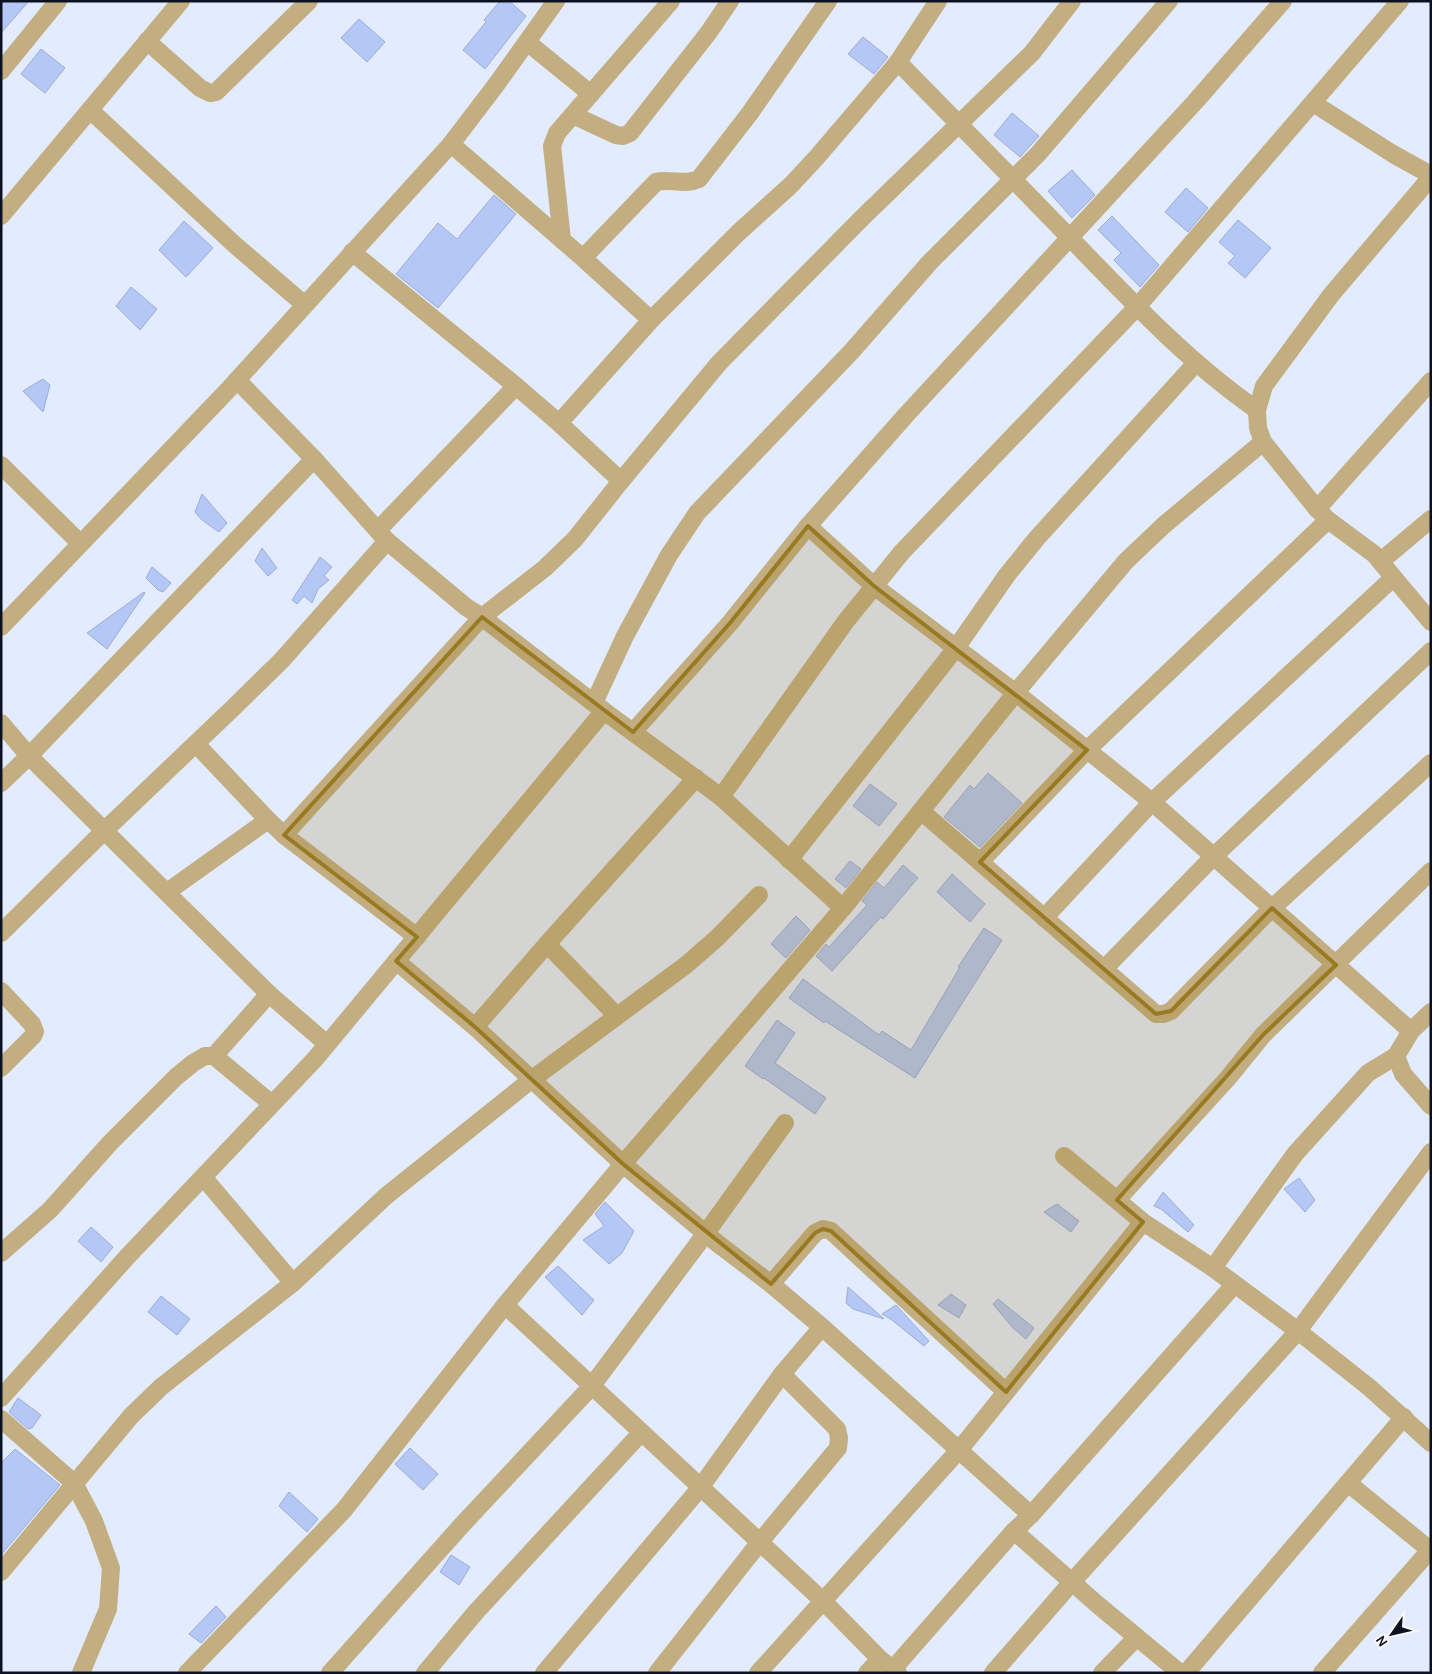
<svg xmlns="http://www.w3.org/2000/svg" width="1432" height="1674" viewBox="0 0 1432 1674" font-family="Karla,sans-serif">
	<rect width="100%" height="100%" fill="#e3ebfe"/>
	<!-- building -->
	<g fill="#b4c7f5" stroke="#9aacd9">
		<polygon points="1,1 29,1 1,33"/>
		<polygon points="500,1 509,1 526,16 485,69 463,50 486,22 484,20"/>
		<polygon points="359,19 385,42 367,62 341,38"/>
		<polygon points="863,37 888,57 874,74 848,54"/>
		<polygon points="41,49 65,68 45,93 21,74"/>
		<polygon points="1012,113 1039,136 1020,157 994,135"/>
		<polygon points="1072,170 1095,195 1072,218 1048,191"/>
		<polygon points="1186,188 1208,208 1188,232 1165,212"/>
		<polygon points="494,195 516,214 438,308 396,274 438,223 457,239"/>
		<polygon points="1112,216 1159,265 1140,287 1114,260 1121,253 1098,230"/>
		<polygon points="1238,220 1271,248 1245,278 1228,263 1235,256 1219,242"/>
		<polygon points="184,221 213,248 186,277 159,250"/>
		<polygon points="131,287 157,309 140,330 116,306"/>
		<polygon points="43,379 50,385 43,412 23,391"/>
		<polygon points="202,494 227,523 219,532 202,520 195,512"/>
		<polygon points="262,548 277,568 268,576 255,561"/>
		<polygon points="320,557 332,567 324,576 329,580 318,589 312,603 304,596 297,604 292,600"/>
		<polygon points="152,567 171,583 163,592 158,590 146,578"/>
		<polygon points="144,592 145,593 107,649 87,633"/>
		<polygon points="988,773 1022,803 980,847 944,817 970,785 974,789"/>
		<polygon points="870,784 897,804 879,826 853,806"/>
		<polygon points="850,861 861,869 846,888 835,879"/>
		<polygon points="903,865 918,878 883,919 881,917 832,971 816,956 826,944 829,947 867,905 862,901 877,882 884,888"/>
		<polygon points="952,874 985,904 970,922 937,892"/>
		<polygon points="796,916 810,930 786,958 771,944"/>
		<polygon points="984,928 1002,940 915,1078 825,1021 824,1023 789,998 803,979 879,1035 882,1031 911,1050 960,967 958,967"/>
		<polygon points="777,1020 795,1033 775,1063 826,1098 815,1114 764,1078 763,1079 745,1066"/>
		<polygon points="1299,1178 1315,1200 1305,1212 1284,1189"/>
		<polygon points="1163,1192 1194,1225 1188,1232 1161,1209 1154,1206"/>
		<polygon points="605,1202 634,1231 622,1253 609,1264 583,1240 604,1226 595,1214"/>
		<polygon points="1057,1204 1079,1221 1071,1232 1044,1212"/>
		<polygon points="91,1227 113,1247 101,1262 78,1241"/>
		<polygon points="558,1266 594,1300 582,1315 545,1277"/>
		<polygon points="848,1287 884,1319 853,1309 846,1303"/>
		<polygon points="951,1294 966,1305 959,1318 938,1305"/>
		<polygon points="161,1296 190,1319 177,1335 148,1312"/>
		<polygon points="998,1299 1034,1328 1026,1339 1013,1328 993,1304"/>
		<polygon points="896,1305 929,1341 924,1346 892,1320 882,1314"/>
		<polygon points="18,1398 41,1415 32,1428 28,1429 9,1412"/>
		<polygon points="410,1448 438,1474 423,1490 395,1464"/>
		<polygon points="15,1449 60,1485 1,1555 1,1463"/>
		<polygon points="289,1492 318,1519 307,1532 279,1506"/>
		<polygon points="451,1555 470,1567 459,1585 440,1572"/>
		<polygon points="216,1606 226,1617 201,1643 189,1634"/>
	</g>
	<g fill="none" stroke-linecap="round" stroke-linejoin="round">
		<!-- minor -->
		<g stroke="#c2ae80" stroke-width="18">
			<polyline points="147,41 200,88 210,93 216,92 309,1"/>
			<polyline points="527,42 591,94"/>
			<path d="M898 62C956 121 1015 181 1073 241 1131 301 1188 362 1257 410"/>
			<polyline points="1,71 58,1"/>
			<polyline points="1313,103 1393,154 1431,175"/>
			<polyline points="90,110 235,245 305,305"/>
			<polyline points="573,115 616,135 623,136 630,133 709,32 730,1"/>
			<polyline points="451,144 583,258 651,320"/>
			<polyline points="1431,177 1331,295 1264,386 1257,410 1258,428 1263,442 1317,509 1328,520 1374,554 1431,622"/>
			<polyline points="1,216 181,1"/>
			<polyline points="562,240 552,146 557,133 671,1"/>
			<polyline points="352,252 516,386 559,423 621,481"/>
			<path d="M583 258 656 182C670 178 683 186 699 179L750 113 828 1"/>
			<polyline points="237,380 314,459 387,541 466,607 482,617 604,711 721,797 843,908"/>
			<polyline points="559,423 651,320 738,233 791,185 817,157 898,62 938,1"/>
			<polyline points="1,465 80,543"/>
			<polyline points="1317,509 1431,381"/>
			<polyline points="808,526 874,586 1016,693 1152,802 1411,1031"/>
			<polyline points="378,530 516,386"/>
			<polyline points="1381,561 1431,519"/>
			<polyline points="1,627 228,390 451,144 496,85 556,1"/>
			<polyline points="594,703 625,636 669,555 697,513 851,352 930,262 1038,154 1169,1"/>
			<polyline points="1,723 29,756 269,994"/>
			<polyline points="633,732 730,623 808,526 906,415 1195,102 1283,1"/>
			<polyline points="196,744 268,820 284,835 417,937"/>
			<polyline points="1,783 29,756 314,459"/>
			<polyline points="721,797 846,621 902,552 1137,307 1400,1"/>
			<polyline points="921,811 1156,1014 1164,1014 1171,1011 1272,908 1431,763"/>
			<polyline points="284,835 482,617 545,568 575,539 621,481 719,363 862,218 1032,53 1072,1"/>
			<polyline points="789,860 956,648 1007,575 1037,538 1196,363"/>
			<polyline points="980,862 1087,750 1328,520"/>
			<polyline points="167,892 268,820"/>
			<polyline points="1044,918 1152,802 1393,578"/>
			<polyline points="1,933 104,831 233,708 282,660 387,541"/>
			<polyline points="547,944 617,1016"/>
			<polyline points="396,961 475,1027 623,1164 717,1243 771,1284 822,1327 1031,1515"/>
			<polyline points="1104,969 1213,857 1431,651"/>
			<polyline points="1,991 32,1024 35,1032 33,1036 1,1068"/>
			<polyline points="475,1027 547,944 696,778"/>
			<polyline points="214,1056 269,994 327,1044"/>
			<polyline points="1396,1056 1403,1074 1431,1106"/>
			<polyline points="1064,1156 1143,1222 1213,1268 1298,1331 1370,1388 1431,1443"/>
			<polyline points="203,1177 293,1283"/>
			<polyline points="1117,1200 1228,1078 1263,1035 1431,871"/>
			<polyline points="1,1253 50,1210 110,1143 176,1077 193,1063 205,1056 214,1056 272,1104"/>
			<polyline points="1213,1268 1295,1154 1368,1073 1396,1056 1411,1031 1431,1012"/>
			<polyline points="771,1284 815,1233 823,1229 831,1231 1006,1392"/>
			<polyline points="505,1305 823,1601 880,1659 898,1673"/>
			<polyline points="1,1398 127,1257 315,1059 604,711"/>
			<polyline points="1,1419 74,1483 94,1521 111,1568 108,1609 81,1673"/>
			<polyline points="1348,1483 1430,1550"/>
			<polyline points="1014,1531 1098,1605 1180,1673"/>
			<polyline points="1,1572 131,1416 161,1387 293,1283 386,1196 531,1080 686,965 717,938 759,895"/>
			<polyline points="893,1669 1014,1531 1031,1515 1234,1285"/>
			<polyline points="187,1673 344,1510 505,1305 623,1164 843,908 1022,685 1126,561 1164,525 1263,442"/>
			<polyline points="330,1673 461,1526 591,1387 706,1233 785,1123"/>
			<polyline points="425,1673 475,1613 641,1433"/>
			<polyline points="544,1673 700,1488 782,1374 822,1327"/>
			<polyline points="657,1673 759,1543 838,1448 839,1438 837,1429 782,1374"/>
			<polyline points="758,1673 960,1449 1143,1222"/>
			<polyline points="867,1673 880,1659"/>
			<polyline points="993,1673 1072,1582 1298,1331 1431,1152"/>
			<polyline points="1102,1673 1137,1637"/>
			<polyline points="1186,1673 1404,1417"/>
			<polyline points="1322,1673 1431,1549"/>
		</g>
	</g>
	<!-- marked area -->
	<path fill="#997922" fill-opacity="0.2" stroke="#997922" stroke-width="4" stroke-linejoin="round" d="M808 526 874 586 1087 750 980 862 1156 1014 1171 1011 1272 908 1336 965 1263 1035 1117 1200 1143 1222 1006 1392 831 1231 823 1229 815 1233 771 1284 623 1164 475 1027 396 961 417 937 284 835 482 617 633 732 730 623Z"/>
	<!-- border -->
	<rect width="1432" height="1674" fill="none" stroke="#0c1222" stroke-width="5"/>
	<!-- north arrow -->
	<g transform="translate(1392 1634) rotate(236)" stroke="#f8f8f8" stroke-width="4" paint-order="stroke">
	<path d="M0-4L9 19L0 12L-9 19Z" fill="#0c1222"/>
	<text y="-8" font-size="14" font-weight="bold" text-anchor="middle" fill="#0c1222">N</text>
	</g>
</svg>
